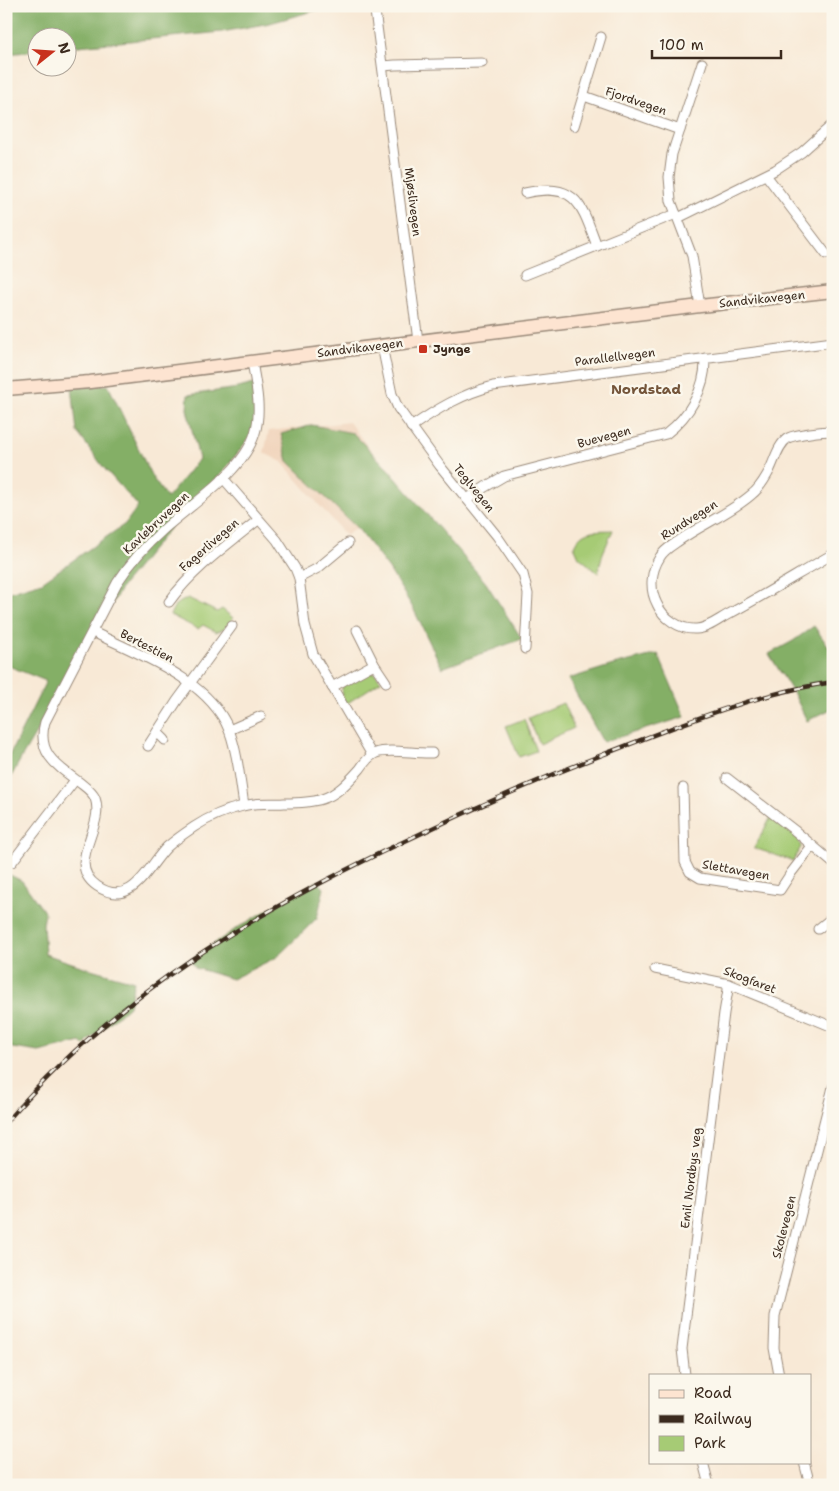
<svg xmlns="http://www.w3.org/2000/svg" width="839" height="1491" viewBox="0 0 839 1491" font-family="'Shantell Sans',sans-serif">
	<rect width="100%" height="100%" fill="#fbf7ec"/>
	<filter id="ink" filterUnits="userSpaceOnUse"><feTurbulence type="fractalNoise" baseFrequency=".02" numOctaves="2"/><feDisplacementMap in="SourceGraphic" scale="10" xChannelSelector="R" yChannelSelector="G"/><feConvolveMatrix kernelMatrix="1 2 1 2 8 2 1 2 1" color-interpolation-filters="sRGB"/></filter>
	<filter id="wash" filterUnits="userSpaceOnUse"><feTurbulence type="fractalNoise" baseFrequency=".0096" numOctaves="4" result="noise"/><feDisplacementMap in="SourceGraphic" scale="20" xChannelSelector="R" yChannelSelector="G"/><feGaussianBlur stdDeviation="1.12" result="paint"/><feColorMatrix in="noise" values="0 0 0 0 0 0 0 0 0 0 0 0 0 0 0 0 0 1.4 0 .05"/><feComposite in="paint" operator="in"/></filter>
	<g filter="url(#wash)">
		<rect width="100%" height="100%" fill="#f8e9d6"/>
		<!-- built -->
		<polygon fill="#f1d5bd" points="349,422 401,490 346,536 282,462 264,453 269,431"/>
		<!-- green -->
		<g fill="#a6cb75" stroke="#707a4a">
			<path d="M613 530 603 553 598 573 579 557 574 546C582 528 595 531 613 530Z"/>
			<polygon points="188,598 217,612 222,609 233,618 224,629 216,632 203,625 198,629 170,615 175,605"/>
			<path d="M366 673H375L381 681 346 704C334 682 349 681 366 673Z"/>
			<polygon points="563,703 574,728 539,744 528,718"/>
			<polygon points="524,719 536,751 519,757 506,726"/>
			<polygon points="771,817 798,838 801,847 793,861 754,848"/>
		</g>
		<!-- forest -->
		<g fill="#84af66" stroke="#606c42">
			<polygon points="6,6 337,6 317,10 270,23 222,32 68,47 68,38 38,38 37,51 6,54"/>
			<polygon points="258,383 259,425 223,472 187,507 123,585 23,755 6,786 6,762 46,681 6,665 6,593 42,582 125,524 138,506 104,468 77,432 72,387 108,385 152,477 167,498 199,459 187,409 188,395 238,388"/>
			<polygon points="312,425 353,433 388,469 486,583 522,639 442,668 413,608 389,569 359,530 288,461 281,434"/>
			<polygon points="814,626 833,653 833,708 807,721 794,694 769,654 793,641"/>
			<polygon points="658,654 685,717 603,742 568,679 613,665"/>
			<polygon points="6,873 22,881 45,913 43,924 45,954 87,968 134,981 129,1006 87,1042 85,1046 81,1042 39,1052 6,1047"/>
			<polygon points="317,881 324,888 317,918 277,957 232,979 196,968 190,960 237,928"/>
		</g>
	</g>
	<g filter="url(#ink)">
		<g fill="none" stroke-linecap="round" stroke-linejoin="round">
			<!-- minor casing -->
			<g stroke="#9a8a7a" stroke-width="11">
				<g id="minor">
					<polyline points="375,11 418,341"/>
					<polyline points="383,66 395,65 482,63"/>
					<polyline points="584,96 680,130"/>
					<polyline points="574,126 601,37"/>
					<polyline points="766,175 826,254"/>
					<path d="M525 193C576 182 581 203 597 246"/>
					<polyline points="678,218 775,170 802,152 833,124"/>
					<polyline points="525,275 676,214"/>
					<polyline points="700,306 692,256 671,201 669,177 672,154 702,63"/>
					<polyline points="382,346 392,394 398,408 440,466 497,536 523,574 528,594 525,649"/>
					<path d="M252 362C256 385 262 410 255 433 244 471 193 503 164 529 146 545 130 563 117 583L45 722C36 753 57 766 79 782 85 787 92 791 95 798 106 828 64 863 97 886 132 910 148 866 167 847 175 840 185 833 194 827 209 817 226 810 243 806 256 802 271 804 284 803 296 803 310 803 322 799 338 794 349 781 360 769 364 763 369 756 376 753 389 748 416 754 432 753"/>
					<path d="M411 427C437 409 462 394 493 386L833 342"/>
					<path d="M833 431C822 431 797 434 788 438 777 445 774 464 767 475 763 482 758 490 751 495 729 514 700 525 677 542 671 546 664 550 660 557 651 571 649 589 657 604 663 618 680 630 696 629 707 629 718 620 727 615 763 596 798 574 833 554"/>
					<polyline points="223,478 277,540 295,568 299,578 305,625 313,654 372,755"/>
					<path d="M467 499 485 487 504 476 666 434C689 416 706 389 705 358"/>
					<polyline points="299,578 318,568 348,543"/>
					<path d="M169 602C193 569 227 545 258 520"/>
					<polyline points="357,630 374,664 386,682"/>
					<path d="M93 632C139 655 209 679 229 730 238 753 240 781 244 805"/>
					<polyline points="332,687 374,664"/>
					<polyline points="229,730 261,716"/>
					<polyline points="157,732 165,740"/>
					<polyline points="148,746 177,701 232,626"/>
					<polyline points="727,778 794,830 833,863"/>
					<polyline points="683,788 685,862 690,872 700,878 780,890 791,873 812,846"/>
					<polyline points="12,862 75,780"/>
					<polyline points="818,929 833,917"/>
					<polyline points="655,969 729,984 833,1027"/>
					<polyline points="685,1375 682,1349 686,1316 724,1013 729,984"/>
					<polyline points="779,1375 774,1348 775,1316 833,1087"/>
					<polyline points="703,1462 709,1485"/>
					<polyline points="804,1462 810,1485"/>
				</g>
			</g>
			<!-- secondary casing -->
			<g stroke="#9a8a7a" stroke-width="15">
				<polyline id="secondary" points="6,389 90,382 700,306 833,291"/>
			</g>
			<!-- minor -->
			<use href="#minor" stroke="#fff" stroke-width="9"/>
			<!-- secondary -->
			<use href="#secondary" stroke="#fde4d1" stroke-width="12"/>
			<!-- rail casing -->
			<g stroke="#3b2a1e" stroke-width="4.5">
				<path id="rail" d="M6 1122C118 993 253 913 405 841 469 810 535 781 602 755 677 726 752 694 833 682"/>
			</g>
			<!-- rail -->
			<use href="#rail" stroke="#fbf7ec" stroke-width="2.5" stroke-dasharray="8" stroke-linecap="butt"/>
		</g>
	</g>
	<!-- markers -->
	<rect fill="#c8321e" stroke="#fbf7ec" stroke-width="2" x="418" y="344" width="10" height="10" rx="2.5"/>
	<g text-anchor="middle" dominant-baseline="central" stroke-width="5" stroke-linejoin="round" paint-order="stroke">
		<!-- street labels -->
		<g font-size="12" fill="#3b2a1e" stroke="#fbf7ec">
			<text transform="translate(636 101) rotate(19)">Fjordvegen</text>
			<text transform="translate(413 202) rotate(83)">Mjøslivegen</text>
			<text transform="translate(762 299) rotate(-6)">Sandvikavegen</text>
			<text transform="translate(360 348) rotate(-7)">Sandvikavegen</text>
			<text transform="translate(615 357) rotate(-7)">Parallellvegen</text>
			<text transform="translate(604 437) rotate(-15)">Buevegen</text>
			<text transform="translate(474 488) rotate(51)">Teglvegen</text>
			<text transform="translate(689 520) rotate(-32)">Rundvegen</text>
			<text transform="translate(156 523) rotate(-43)">Kavlebruvegen</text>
			<text transform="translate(209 545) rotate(-41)">Fagerlivegen</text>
			<text transform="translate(147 646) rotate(27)">Bertestien</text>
			<text transform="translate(736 870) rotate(10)">Slettavegen</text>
			<text transform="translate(750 980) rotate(21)">Skogfaret</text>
			<text transform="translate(691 1178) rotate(-83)">Emil Nordbys veg</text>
			<text transform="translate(784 1227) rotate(-76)">Skolevegen</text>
		</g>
		<!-- poi labels -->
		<g font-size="12" font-weight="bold" fill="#3b2a1e" stroke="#fbf7ec" text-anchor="start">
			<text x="433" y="349">Jynge</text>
		</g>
		<!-- neighbourhood labels -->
		<g font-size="14" font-weight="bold" fill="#74553a" stroke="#fbf7ec">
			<text x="646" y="389">Nordstad</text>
		</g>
	</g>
	<!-- margin -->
	<rect width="839" height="1491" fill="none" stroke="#fbf7ec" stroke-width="25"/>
	<!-- legend -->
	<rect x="649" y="1374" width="162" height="90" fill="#fbf7ec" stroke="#aea59a"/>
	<rect x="659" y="1390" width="25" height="8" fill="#fde4d1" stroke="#aea59a"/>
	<text x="694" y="1398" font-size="15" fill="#3b2a1e">Road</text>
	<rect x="659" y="1415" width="25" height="8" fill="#3b2a1e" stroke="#aea59a"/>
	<text x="694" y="1424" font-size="15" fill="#3b2a1e">Railway</text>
	<rect x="659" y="1436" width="25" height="15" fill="#a6cb75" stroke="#aea59a"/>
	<text x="694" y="1448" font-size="15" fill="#3b2a1e">Park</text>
	<!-- north arrow -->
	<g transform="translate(52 52) rotate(73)"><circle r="24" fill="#fbf7ec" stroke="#aea59a"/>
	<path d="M0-4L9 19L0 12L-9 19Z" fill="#c8321e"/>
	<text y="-8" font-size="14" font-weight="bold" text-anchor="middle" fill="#3b2a1e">N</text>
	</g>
	<!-- scale -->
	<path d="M652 50v8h129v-8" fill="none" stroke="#3b2a1e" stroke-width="2.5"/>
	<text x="659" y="50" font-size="15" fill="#3b2a1e" stroke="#fbf7ec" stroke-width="4" paint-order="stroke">100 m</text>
</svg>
